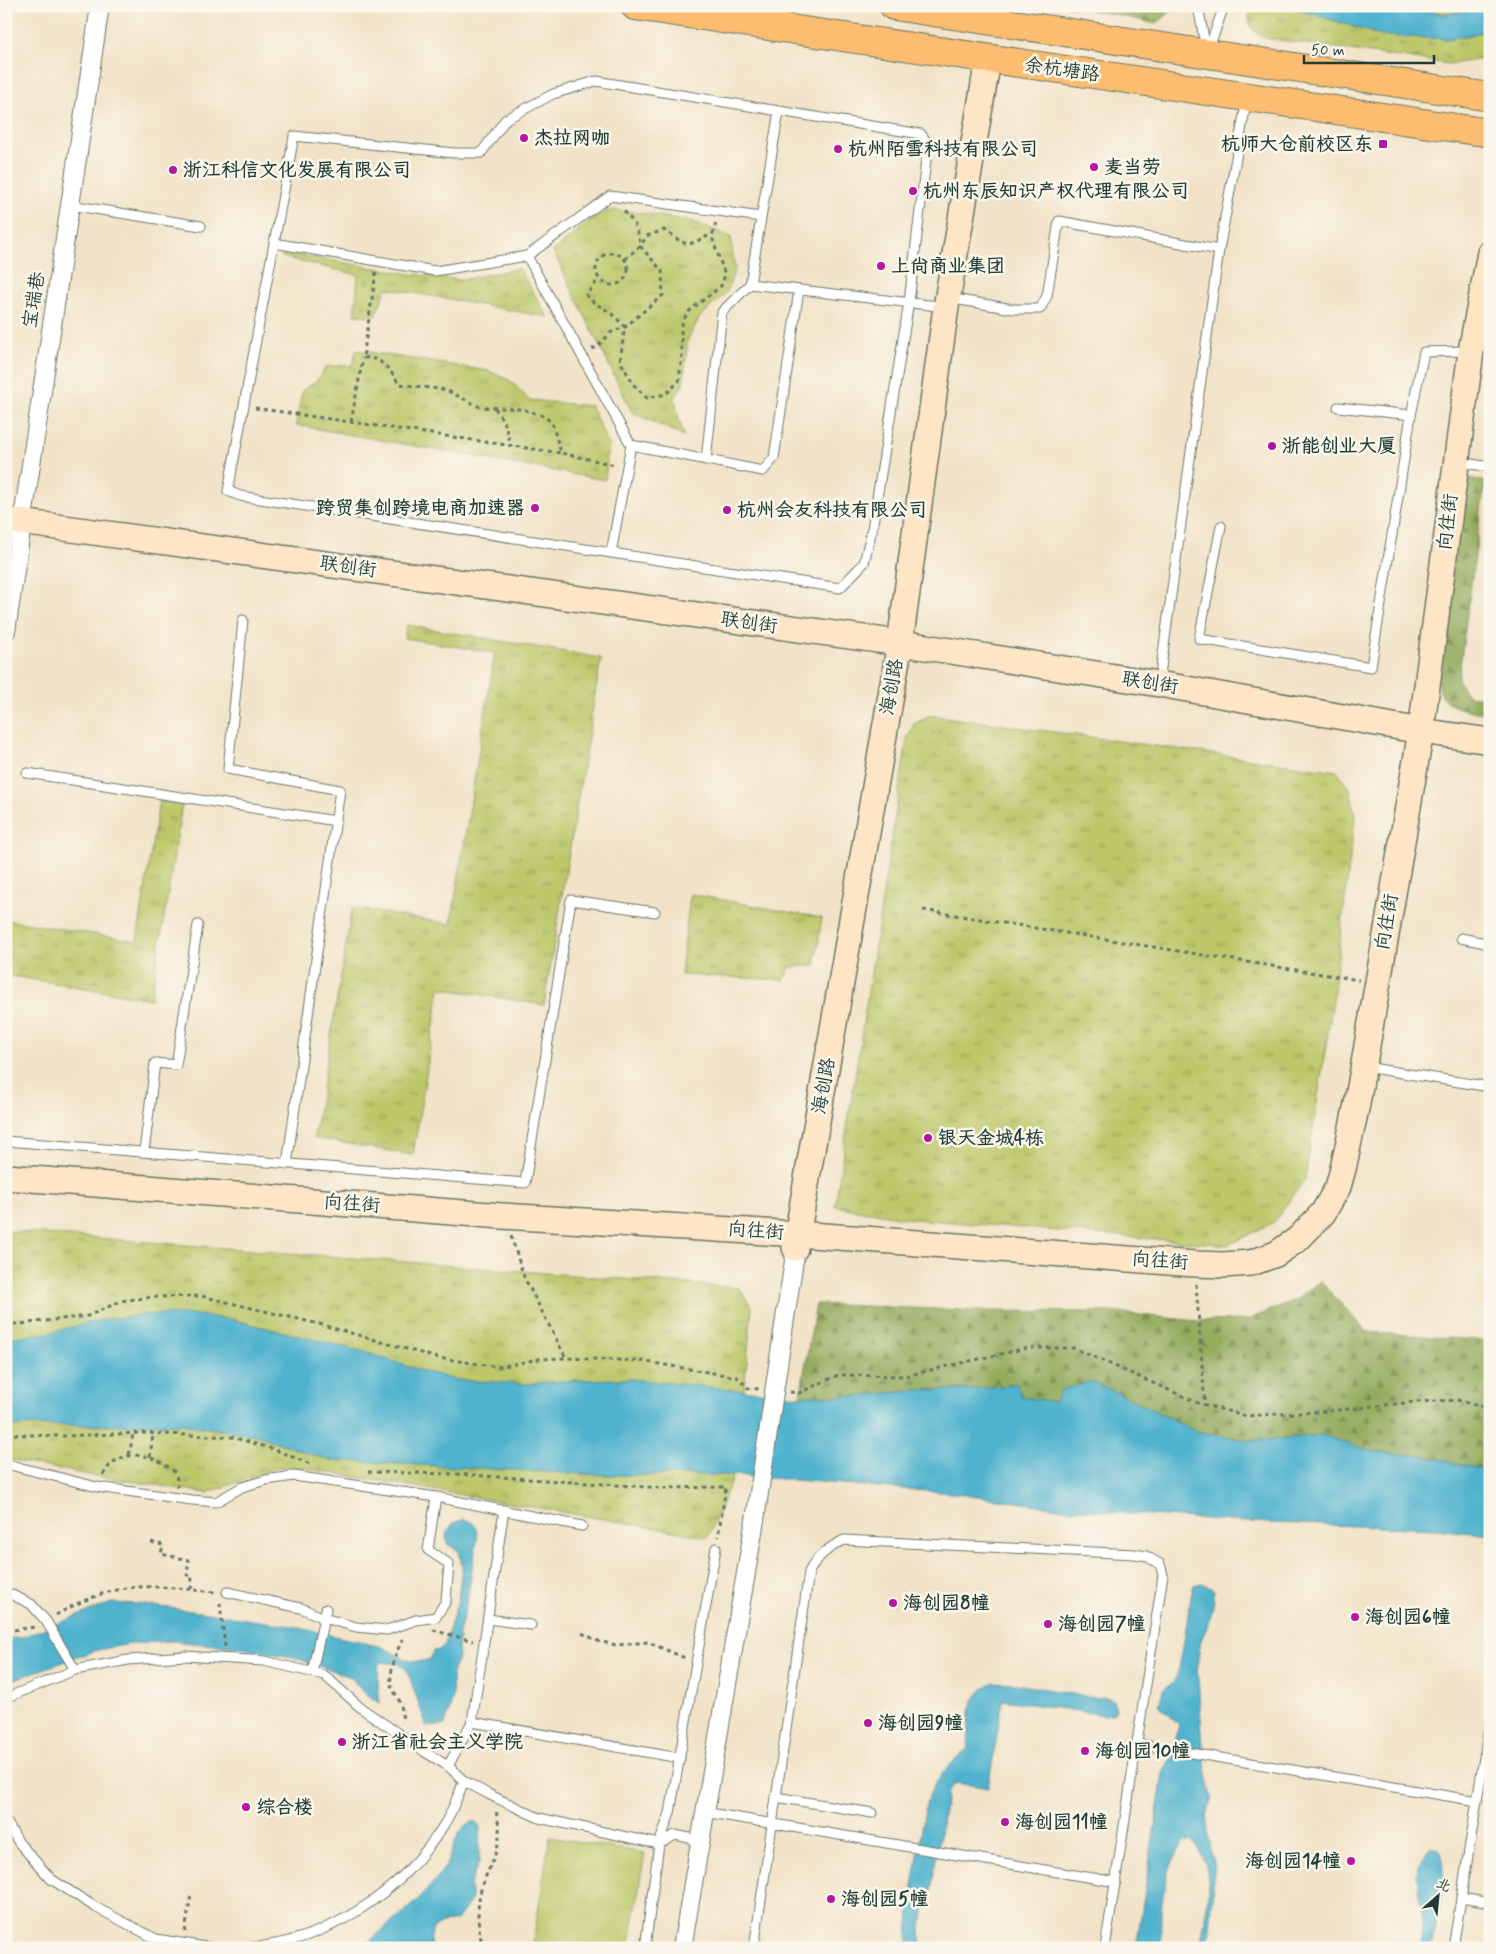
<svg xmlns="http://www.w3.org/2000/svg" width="1496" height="1954" viewBox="0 0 1496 1954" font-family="Mynerve,'LXGW WenKai TC',sans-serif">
	<defs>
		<pattern id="grass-tufts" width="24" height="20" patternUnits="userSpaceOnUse" patternTransform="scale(1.25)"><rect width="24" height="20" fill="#bcc86a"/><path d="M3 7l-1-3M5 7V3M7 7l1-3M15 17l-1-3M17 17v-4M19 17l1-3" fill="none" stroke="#98a458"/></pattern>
		<pattern id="forest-firs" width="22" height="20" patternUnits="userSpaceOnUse" patternTransform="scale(1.25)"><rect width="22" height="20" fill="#95ac5e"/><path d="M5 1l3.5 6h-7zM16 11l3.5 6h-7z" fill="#798d4e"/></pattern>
	</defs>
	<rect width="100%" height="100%" fill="#fbf7ec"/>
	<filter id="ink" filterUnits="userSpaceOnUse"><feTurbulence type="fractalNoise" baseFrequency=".02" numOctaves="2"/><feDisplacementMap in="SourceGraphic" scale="10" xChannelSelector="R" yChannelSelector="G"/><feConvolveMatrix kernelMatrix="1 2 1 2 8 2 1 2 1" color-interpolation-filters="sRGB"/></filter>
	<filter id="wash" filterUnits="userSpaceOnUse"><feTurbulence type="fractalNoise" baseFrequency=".0096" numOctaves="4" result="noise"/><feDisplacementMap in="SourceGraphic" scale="20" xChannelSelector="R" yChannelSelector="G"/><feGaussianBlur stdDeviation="1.12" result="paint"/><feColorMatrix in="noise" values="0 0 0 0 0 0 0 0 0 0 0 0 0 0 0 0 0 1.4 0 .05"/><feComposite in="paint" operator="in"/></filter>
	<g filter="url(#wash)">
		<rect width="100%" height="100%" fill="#f2e3c8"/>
		<!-- grass -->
		<g fill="url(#grass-tufts)" stroke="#6e824f">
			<polygon points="1250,6 1288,6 1383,36 1448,39 1475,34 1490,28 1490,61 1478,60 1449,64 1265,38 1252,29 1249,19"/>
			<path d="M1397 6H1474C1450 18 1423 11 1397 6Z"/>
			<polygon points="613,210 649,214 694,222 731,237 735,269 727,292 700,317 688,339 683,384 675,398 678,416 684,436 632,412 553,251 596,216"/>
			<polygon points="282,252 410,274 462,280 519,268 548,317 387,288 375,316 355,315 358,275 282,257"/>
			<polygon points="356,350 489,371 511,381 529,400 591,406 609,446 605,480 296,425 302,391 317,381 326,367 353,365"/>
			<polygon points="407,625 601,658 544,1005 440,988 413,1155 314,1138 352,908 451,924 495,653 404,638"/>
			<polygon points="930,715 1337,771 1350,788 1355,816 1332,1007 1305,1179 1274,1222 1228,1245 903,1218 835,1206 907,739 914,724"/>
			<polygon points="159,801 182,805 151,999 6,975 6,920 137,941"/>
			<polygon points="690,894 822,918 815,965 790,967 784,980 681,975"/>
			<polygon points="6,1231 739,1288 752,1307 744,1391 630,1379 577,1380 528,1384 456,1380 415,1369 365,1352 234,1320 151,1314 98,1320 50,1333 6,1338"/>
			<polygon points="182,1424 256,1435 328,1460 603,1475 734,1475 708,1537 304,1468 277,1468 207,1493 89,1475 6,1459 6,1426"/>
		</g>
		<!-- forest -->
		<g fill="url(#forest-firs)" stroke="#5a7449">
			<polygon points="1066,6 1175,6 1174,9 1156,24 1113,14"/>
			<path d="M1464 476 1485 482 1458 681 1469 696 1490 699V714C1473 711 1447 710 1440 692 1438 687 1438 681 1437 676Z"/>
			<polygon points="1320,1281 1367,1332 1490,1341 1490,1471 1423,1456 1370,1451 1322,1435 1251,1441 1195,1431 1119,1393 1055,1402 1022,1397 1017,1384 968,1390 916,1390 860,1396 800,1396 816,1304 983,1311 1110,1312 1198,1321 1247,1320 1297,1299"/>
		</g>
		<!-- pitch -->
		<polygon fill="#bcc86a" stroke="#6e824f" points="550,1837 645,1853 629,1948 532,1948"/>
		<!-- water -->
		<g fill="#4fb2ce" stroke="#377881">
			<polygon points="1288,6 1397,6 1442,14 1464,12 1474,6 1490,6 1490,28 1475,34 1448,39 1383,36"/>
			<polygon points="152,1314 200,1315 234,1320 365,1352 415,1369 456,1380 528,1384 577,1380 630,1379 800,1396 860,1396 916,1390 968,1390 1017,1384 1022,1397 1055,1402 1061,1390 1090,1381 1119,1393 1195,1431 1251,1441 1322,1435 1370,1451 1423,1456 1490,1471 1490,1535 1435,1529 1244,1522 1058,1508 963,1494 734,1475 603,1475 328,1460 256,1435 182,1424 6,1426 6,1338 50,1333 98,1320"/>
			<path d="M464 1519C473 1522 476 1525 478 1534L467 1601 459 1633 458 1658 452 1674 453 1697 445 1725 427 1727 407 1670 399 1664 379 1662 378 1680 380 1704 361 1690 351 1677 292 1657 235 1647 171 1641 130 1644 98 1650 6 1682V1639L22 1637 111 1603 139 1604 207 1613 291 1626 352 1640C359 1640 361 1641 367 1644 371 1645 375 1645 379 1646 398 1652 407 1667 430 1659L434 1651 439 1650 445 1644 458 1600 462 1567 459 1551 447 1544 446 1534 452 1524Z"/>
			<path d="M1202 1583 1214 1590V1601L1209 1623 1201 1640 1197 1667 1204 1758 1212 1798 1206 1816 1214 1870 1210 1930 1206 1948H1200C1203 1926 1211 1894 1207 1872 1206 1860 1199 1850 1192 1841H1185C1161 1875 1160 1908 1161 1948H1136L1164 1767 1172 1758 1179 1724 1159 1706 1163 1689C1166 1687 1171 1685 1173 1683 1183 1671 1187 1605 1194 1585Z"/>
			<path d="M993 1682 1011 1683 1095 1698 1106 1697 1113 1700 1116 1709 1113 1714 1104 1715 1003 1700 988 1788 956 1783 948 1791 944 1811 930 1897 924 1912 920 1933 923 1948H904L908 1941 910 1906 926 1803C935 1778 949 1766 968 1748 971 1718 963 1700 993 1682Z"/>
			<path d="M474 1821 480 1827 479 1862 470 1885 472 1899 457 1920 445 1922 433 1928 430 1940 431 1948H362C389 1923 421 1902 442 1871 454 1855 453 1829 474 1821Z"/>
			<path d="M1431 1846 1439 1849C1450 1880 1438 1917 1431 1948H1421L1422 1920 1417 1876 1418 1865Z"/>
		</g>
	</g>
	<g filter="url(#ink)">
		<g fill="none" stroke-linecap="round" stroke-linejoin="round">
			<!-- lane casing -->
			<g stroke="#697768" stroke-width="11">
				<g id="lane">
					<polyline points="1198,6 1206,50"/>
					<polyline points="1208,51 1224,6"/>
					<polyline points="779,111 921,134 928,144 909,302 872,529 864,563 840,588 240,496 228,491 294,136 454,153 481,153 506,119 553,94 596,81 779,111 750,284 946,307"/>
					<polyline points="70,205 201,226"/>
					<polyline points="274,243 435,271 527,256 610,196 761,217"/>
					<polyline points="527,256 631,445 611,553"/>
					<polyline points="948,298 1013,309 1040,309 1047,296 1059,221 1219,250"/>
					<polyline points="1338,407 1411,415"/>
					<polyline points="631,445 763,471 774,458 799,290"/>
					<polyline points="706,460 722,312 750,284"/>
					<polyline points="1459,462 1490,467"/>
					<polyline points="1221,526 1199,639 1371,667 1411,415 1424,352 1469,351"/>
					<polyline points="243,620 228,769 340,790 287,1164"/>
					<polyline points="1159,682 1219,250 1247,99"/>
					<polyline points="27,773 336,821"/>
					<polyline points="1461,938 1490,944"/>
					<polyline points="1365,1067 1490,1087"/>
					<polyline points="6,1141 525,1183 571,900 655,912"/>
					<polyline points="144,1152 155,1063 176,1065 198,925"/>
					<polyline points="6,1464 97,1487 192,1500 216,1502 242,1487 266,1480 294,1476 436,1497 582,1526"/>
					<polyline points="6,1592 31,1604 46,1621 75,1670"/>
					<polyline points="227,1592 301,1608 324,1618 356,1627 387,1630 416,1620 436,1617 446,1601 449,1564 428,1550 436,1497"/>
					<polyline points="488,1619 531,1625"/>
					<polyline points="312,1672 326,1609"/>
					<polyline points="6,1698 75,1670 128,1660 185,1656 264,1661 324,1675 361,1708 425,1752 448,1766 464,1781 488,1794 539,1818 659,1844 645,1948"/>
					<polyline points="472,1722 504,1510"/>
					<polyline points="1138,1744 1477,1801"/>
					<polyline points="448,1766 472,1722 680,1758"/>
					<polyline points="776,1797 872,1813"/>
					<polyline points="704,1812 1116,1882"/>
					<polyline points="6,1821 19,1843 51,1879 95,1907 156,1939 212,1948"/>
					<polyline points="699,1840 675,1835 659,1844 670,1813 716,1548"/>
					<polyline points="1461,1898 1490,1903"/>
					<path d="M244 1948C325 1944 403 1892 445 1823 453 1810 458 1795 464 1781"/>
					<path d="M754 1948 809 1572C817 1556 828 1548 844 1540L1135 1554 1146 1556 1160 1564 1163 1575 1105 1948"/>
					<polyline points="1453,1948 1490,1721"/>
				</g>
			</g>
			<!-- street casing -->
			<g stroke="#697768" stroke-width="20">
				<g id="street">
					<polyline points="6,631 100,6"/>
					<polyline points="786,1312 796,1248"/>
					<polyline points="682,1948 755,1520"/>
				</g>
			</g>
			<!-- secondary casing -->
			<g stroke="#697768" stroke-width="28">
				<g id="secondary">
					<polyline points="6,520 900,643 1159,684 1421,731 1490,741"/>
					<polyline points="6,1177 502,1216 798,1234 1195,1264 1223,1265 1251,1263 1276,1254 1298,1239 1323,1213 1338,1187 1343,1169 1357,1104 1421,731 1471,351 1490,253"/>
					<polyline points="795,1248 900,643 946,307 988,60"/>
				</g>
			</g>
			<!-- primary casing -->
			<g stroke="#697768" stroke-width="30">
				<g id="primary">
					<polyline points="635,6 1490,133"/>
					<polyline points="894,6 1490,97"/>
				</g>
			</g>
			<!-- path -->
			<g stroke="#697768" stroke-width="3" stroke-dasharray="4 4" stroke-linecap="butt">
				<polyline points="624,211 634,223 639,236 640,246 662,271 663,295 625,327 620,361 634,385 647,398 666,394 679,381 682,354 681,327 687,313 721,286 725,275 712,237 716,223"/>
				<circle cx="612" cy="269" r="16"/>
				<path d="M625 259 640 246 647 236 664 230C690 248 684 247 712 234"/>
				<path d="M376 272 363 358C381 356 390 370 399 384L446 390 480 407 522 409 544 416 552 423 561 453 615 465"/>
				<polyline points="592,349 597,347 610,333 625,327 611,313 593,302 586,295 599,279"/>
				<polyline points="255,408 561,453"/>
				<polyline points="495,408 505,424 511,446"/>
				<polyline points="351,422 363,358"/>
				<polyline points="923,910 1359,980"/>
				<polyline points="511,1236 524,1277 566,1358"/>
				<polyline points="1196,1284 1205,1405"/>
				<polyline points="6,1324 19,1324 88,1316 121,1301 152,1297 201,1296 319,1324 438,1358 499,1367 539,1359 566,1358 641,1361 737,1377 748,1388 759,1389"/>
				<polyline points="790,1392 799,1393 838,1375 905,1376 1027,1348 1074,1348 1198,1403 1246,1416 1329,1411 1414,1402 1457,1400 1490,1409"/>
				<polyline points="6,1434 60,1436 142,1433 232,1437 273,1449 313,1465"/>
				<polyline points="129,1455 133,1434"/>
				<polyline points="150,1457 153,1434"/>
				<polyline points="368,1472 456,1474 661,1488 726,1487 718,1537"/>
				<path d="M103 1475C115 1451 144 1451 164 1464 168 1467 174 1470 176 1475 177 1478 177 1483 177 1487"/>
				<polyline points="151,1542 163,1545 161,1554 189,1560 187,1575 192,1576 191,1590"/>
				<polyline points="220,1603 225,1647"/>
				<path d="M56 1615C76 1603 104 1591 127 1588 156 1584 188 1590 216 1592"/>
				<polyline points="433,1630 473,1641"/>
				<polyline points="6,1631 35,1627"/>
				<polyline points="582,1633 598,1641 616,1645 648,1642 685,1658"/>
				<polyline points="403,1639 397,1651 392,1669 390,1684 401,1704 403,1722"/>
				<polyline points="185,1932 191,1895"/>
				<path d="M483 1948C478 1929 476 1909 481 1890 486 1871 499 1854 499 1834 500 1826 497 1818 496 1810"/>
			</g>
			<!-- lane -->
			<use href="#lane" stroke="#fff" stroke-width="9"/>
			<!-- street -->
			<use href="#street" stroke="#fff" stroke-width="18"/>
			<!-- secondary -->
			<use href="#secondary" stroke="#fee5c5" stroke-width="25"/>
			<!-- primary -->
			<use href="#primary" stroke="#fcbd6f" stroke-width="28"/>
			<!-- street-bridge casing -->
			<g stroke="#697768" stroke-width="20" stroke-linecap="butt">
				<polyline id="street-bridge" points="755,1520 786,1312"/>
			</g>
			<!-- street-bridge -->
			<use href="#street-bridge" stroke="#fff" stroke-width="18"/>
		</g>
	</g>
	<!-- markers -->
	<g fill="#b5179e" stroke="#fbf7ec" stroke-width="2">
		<circle cx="524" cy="138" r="5"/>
		<rect x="1378" y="139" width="10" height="10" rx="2.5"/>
		<circle cx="838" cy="149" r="5"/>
		<circle cx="1094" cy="167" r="5"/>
		<circle cx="173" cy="170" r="5"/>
		<circle cx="913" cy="191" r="5"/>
		<circle cx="881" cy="266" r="5"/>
		<circle cx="1272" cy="446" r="5"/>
		<circle cx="535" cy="508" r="5"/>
		<circle cx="727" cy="510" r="5"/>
		<circle cx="928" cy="1138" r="5"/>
		<circle cx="893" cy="1603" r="5"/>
		<circle cx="1355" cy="1617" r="5"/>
		<circle cx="1048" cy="1624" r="5"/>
		<circle cx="868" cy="1723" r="5"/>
		<circle cx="342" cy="1742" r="5"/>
		<circle cx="1085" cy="1751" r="5"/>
		<circle cx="246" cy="1807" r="5"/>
		<circle cx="1005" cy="1822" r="5"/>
		<circle cx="1351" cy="1861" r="5"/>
		<circle cx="831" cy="1899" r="5"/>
	</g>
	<g text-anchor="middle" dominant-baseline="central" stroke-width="5" stroke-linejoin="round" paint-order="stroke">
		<!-- street labels -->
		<g font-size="19" fill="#1f3d34" stroke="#fbf7ec">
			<text transform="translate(1062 70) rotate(8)">余杭塘路</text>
			<text transform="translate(34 300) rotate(-81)">宝瑞巷</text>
			<text transform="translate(1448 522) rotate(-83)">向往街</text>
			<text transform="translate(348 567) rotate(8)">联创街</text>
			<text transform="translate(749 623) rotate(8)">联创街</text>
			<text transform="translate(1150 683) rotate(9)">联创街</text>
			<text transform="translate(892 687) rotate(-80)">海创路</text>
			<text transform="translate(1387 922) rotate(-80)">向往街</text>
			<text transform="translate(824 1086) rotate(-80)">海创路</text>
			<text transform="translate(352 1204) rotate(4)">向往街</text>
			<text transform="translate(756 1231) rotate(4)">向往街</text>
			<text transform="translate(1160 1261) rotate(4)">向往街</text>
		</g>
		<!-- poi labels -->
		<g font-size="19" font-weight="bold" fill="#1f3d34" stroke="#fbf7ec" text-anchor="start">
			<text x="534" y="138">杰拉网咖</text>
			<text x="1373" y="144" text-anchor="end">杭师大仓前校区东</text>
			<text x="848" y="149">杭州陌雪科技有限公司</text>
			<text x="1104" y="167">麦当劳</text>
			<text x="183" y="170">浙江科信文化发展有限公司</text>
			<text x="923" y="191">杭州东辰知识产权代理有限公司</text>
			<text x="891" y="266">上尚商业集团</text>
			<text x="1282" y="446">浙能创业大厦</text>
			<text x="525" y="508" text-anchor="end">跨贸集创跨境电商加速器</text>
			<text x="737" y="510">杭州会友科技有限公司</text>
			<text x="938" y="1138">银天金城4栋</text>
			<text x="903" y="1603">海创园8幢</text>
			<text x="1365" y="1617">海创园6幢</text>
			<text x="1058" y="1624">海创园7幢</text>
			<text x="878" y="1723">海创园9幢</text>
			<text x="352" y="1742">浙江省社会主义学院</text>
			<text x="1095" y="1751">海创园10幢</text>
			<text x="256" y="1807">综合楼</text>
			<text x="1015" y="1822">海创园11幢</text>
			<text x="1341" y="1861" text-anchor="end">海创园14幢</text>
			<text x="841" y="1899">海创园5幢</text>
		</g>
	</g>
	<!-- margin -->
	<rect width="1496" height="1954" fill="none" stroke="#fbf7ec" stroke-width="25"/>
	<!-- north arrow -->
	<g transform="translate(1438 1896) rotate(27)" stroke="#fbf7ec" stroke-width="4" paint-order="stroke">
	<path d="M0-4L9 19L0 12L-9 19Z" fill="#1f3d34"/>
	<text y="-8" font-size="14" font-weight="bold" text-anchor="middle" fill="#1f3d34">北</text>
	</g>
	<!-- scale -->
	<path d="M1304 55v8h130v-8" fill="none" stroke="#1f3d34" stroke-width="2.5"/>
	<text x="1311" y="55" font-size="15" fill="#1f3d34" stroke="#fbf7ec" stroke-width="4" paint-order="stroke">50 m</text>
</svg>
